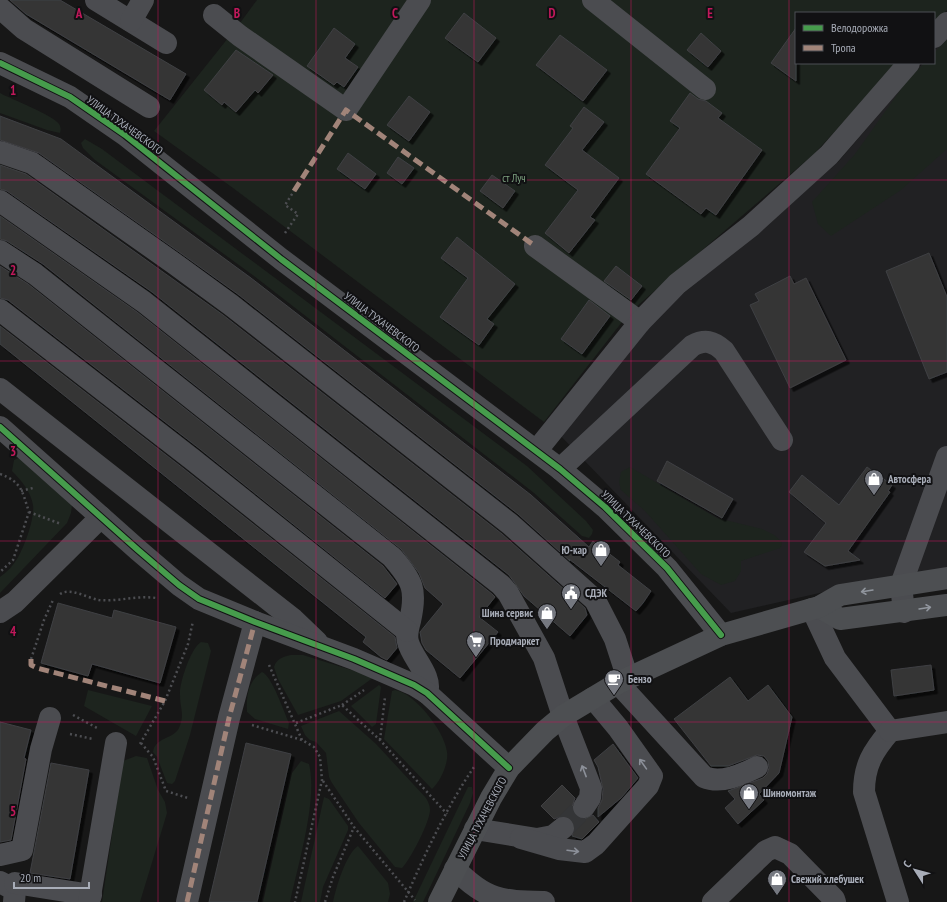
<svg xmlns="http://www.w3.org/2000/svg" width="947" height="902" viewBox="0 0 947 902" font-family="'PT Sans Narrow',sans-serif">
	<defs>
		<filter id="shadow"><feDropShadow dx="3.5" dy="3.5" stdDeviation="0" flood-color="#0009"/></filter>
	</defs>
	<rect width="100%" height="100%" fill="#171717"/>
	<!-- built -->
	<polygon fill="#212123" points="947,37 947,572 824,592 731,613 556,431 647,323 755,235 838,162 923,63 934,63 934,51"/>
	<!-- green -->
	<g fill="#1d241e">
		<polygon points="257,0 947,0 947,10 934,24 934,13 796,13 796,63 898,63 814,154 629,313 544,422 233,188 154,131 240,23"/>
		<polygon points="947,39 947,149 901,190 831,236 818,224 812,202 855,154 906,82 924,63 934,63 934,53"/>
		<path d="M0 93C13 100 51 114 59 124 61 127 61 130 60 133L47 130 0 113Z"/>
		<polygon points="85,139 102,149 527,466 586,521 593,530 592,534 589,538 582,536 534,493 254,276 95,160 83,148 81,143"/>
		<path d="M21 457 72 505 71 513 67 523 0 593V577C7 572 13 566 17 559 24 548 35 518 33 505 31 492 21 480 12 471L14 460Z"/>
		<polygon points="630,467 717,518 762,529 774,535 781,541 782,545 780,548 741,561 741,571 735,581 721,585 701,574 645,511 621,490 619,482 621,472"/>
		<path d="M201 642 208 643 211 651 190 735 175 781 172 784 167 783 157 757 153 752C155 737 174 739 179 728 185 714 180 709 180 695 179 683 191 648 201 642Z"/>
		<path d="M291 655H303L374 677 341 701 298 715 278 679 274 667C276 659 284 656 291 655Z"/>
		<path d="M262 672C272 676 284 712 289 723L288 729 255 719 247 712C246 697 248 681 262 672Z"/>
		<polygon points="379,685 381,687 376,724 372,727 351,706"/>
		<polygon points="88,690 152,706 136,736 84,706"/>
		<path d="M395 690C415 693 445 732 447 752 449 763 440 782 432 789L384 739 392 691Z"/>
		<path d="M339 711 376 744 426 798C428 802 430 805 430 810 430 822 410 860 402 868L395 867 359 823 332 783 329 777 326 753 316 742 310 740 305 735 301 726Z"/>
		<polygon points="136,756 147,758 158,790 165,802 167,813 140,902 102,902 123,761"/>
		<path d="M301 761 309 764C318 799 298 865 290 902H263L292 773Z"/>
		<polygon points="468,787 472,787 473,793 470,803 423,902 413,902"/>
		<polygon points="324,797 329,799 348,826 348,830 323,887 320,902 301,902"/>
		<path d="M358 846 388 883 390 894 388 902H333C336 887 346 854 358 846Z"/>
	</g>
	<!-- building -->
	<g fill="#353536" stroke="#3f4043" filter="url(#shadow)">
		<polygon points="10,0 60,0 186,74 170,100 26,14"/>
		<polygon points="464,13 496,38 478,62 445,38"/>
		<polygon points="334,28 355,44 345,58 358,67 344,87 337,82 334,85 307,66"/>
		<polygon points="796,28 796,81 771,63"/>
		<polygon points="701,33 721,51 708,67 687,50"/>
		<polygon points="560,35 607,70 583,101 536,65"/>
		<polygon points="236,50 273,75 258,93 255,90 236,112 224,102 222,105 204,90"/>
		<polygon points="690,93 698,99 706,101 722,113 718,118 762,150 716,215 706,208 701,214 646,174 680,128 670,121"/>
		<polygon points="409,96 430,112 409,141 387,125"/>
		<polygon points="584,107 604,122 582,150 619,178 590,217 595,220 569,253 545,233 578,190 545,165 573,128 570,126"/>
		<polygon points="0,116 61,139 251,278 531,495 589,547 593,541 620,562 618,565 651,591 643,603 636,611 569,559 570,561 518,514 239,295 182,254 39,153 0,140"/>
		<polygon points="348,153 376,174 365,189 337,169"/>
		<polygon points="398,157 414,168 402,184 387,173"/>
		<polygon points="0,165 26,174 223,315 502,534 585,608 587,615 570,636 524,596 509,575 152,292 7,191 0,189"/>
		<polygon points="492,175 515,191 503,208 480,191"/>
		<polygon points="0,216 137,312 492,594 495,597 479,617 498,632 460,678 426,650 422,643 420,632 443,604 425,588 419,573 401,549 43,264 7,241 0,239"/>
		<polygon points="457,237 515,284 487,319 494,324 479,345 440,317 468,278 441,258"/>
		<polygon points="929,253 947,297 947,372 929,379 886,271"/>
		<polygon points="0,266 28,284 383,566 397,584 385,598 200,449 8,300 0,298"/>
		<polygon points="616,266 642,286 631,300 604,281"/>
		<polygon points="790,276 794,284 806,278 846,360 790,388 750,305 759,301 755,294"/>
		<polygon points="589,300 610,316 582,354 561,339"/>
		<polygon points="0,326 184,469 395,637 397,648 387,660 381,657 363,642 366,637 0,344"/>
		<polygon points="667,461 733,499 722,518 657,481"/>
		<polygon points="867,467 892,485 888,491 890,492 848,551 860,560 825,566 804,552 826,523 789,492 802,475 839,505"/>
		<polygon points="58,603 112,618 114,610 176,627 160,683 92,664 88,676 41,663"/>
		<polygon points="931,665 934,690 894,696 891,670"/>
		<polygon points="730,677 748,701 768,685 792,717 779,773 759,794 764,800 738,824 725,808 735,799 728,791 763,778 767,774 769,768 768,761 764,756 757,755 728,766 711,766 674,719"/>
		<polygon points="0,722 31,730 24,758 26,759 11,840 0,842"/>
		<polygon points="246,743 291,754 257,902 209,902"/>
		<polygon points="613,744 638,778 621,798 598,817 598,808 602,800 603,789 598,767 594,760"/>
		<polygon points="51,763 89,770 70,879 30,873"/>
		<polygon points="562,785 575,798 572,807 573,813 577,817 584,819 593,815 599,822 582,839 572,836 575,827 572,820 567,816 562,816 554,819 541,806"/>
	</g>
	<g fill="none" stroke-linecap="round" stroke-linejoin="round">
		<!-- minor-tunnel -->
		<polyline stroke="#343537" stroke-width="22" stroke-dasharray="22 11" stroke-linecap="butt" points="563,828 584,807"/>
		<!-- path -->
		<g stroke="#4d4e52" stroke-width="2.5" stroke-dasharray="2 3" stroke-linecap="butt">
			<polyline points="285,233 298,214 285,205 294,191"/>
			<path d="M0 474C22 482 22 491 29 512L13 560 0 572"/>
			<polyline points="21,491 33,488"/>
			<polyline points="29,512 61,524"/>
			<path d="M60 594C71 587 87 598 99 600 118 602 137 595 156 598"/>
			<polyline points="31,659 44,620 53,600"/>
			<polyline points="269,665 302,740"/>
			<polyline points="342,705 364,690"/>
			<polyline points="73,715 99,729"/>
			<polyline points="296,723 342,705 380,740 447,814"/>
			<polyline points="252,725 302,740 314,747 320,757 322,780 295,902"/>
			<polyline points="70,734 93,739"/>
			<polyline points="380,740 385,697"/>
			<polyline points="141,743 153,757 166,791 188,798"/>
			<polyline points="140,744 165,701 188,644 193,621"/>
			<polyline points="323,781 354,827 415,900"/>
			<polyline points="325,902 333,877 354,827"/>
			<path d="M404 902C424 856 446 808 474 767"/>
		</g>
		<!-- minor -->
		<g stroke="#4b4c50" stroke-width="22">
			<polyline points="96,0 166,43"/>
			<polyline points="593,0 705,89"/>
			<polyline points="0,8 24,29 149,107"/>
			<polyline points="214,15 240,36 346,110 420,0"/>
			<polyline points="131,21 143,0"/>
			<polyline points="934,37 947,23"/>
			<polyline points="0,63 70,97 125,135 281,259 560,469 605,507 667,568 721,635"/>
			<polyline points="0,152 32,163 175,264 231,305 510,524 595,600 615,639 628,679"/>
			<polyline points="0,201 144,302 501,585 508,593 544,658 563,716 591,788 590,798 584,807"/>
			<polyline points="535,246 640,322"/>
			<path d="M0 251 35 274 392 557C413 581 417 590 410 621 408 628 406 635 408 642 412 658 433 676 427 693"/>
			<polyline points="0,310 192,459 407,631"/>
			<polyline points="0,389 293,619 317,642"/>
			<polyline points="0,427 138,550 179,585 199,599 255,622 354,659 414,685 427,693 509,768"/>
			<polyline points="537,450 640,322 677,284 751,226 829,155 909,63"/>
			<path d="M560 469 692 346C705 339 713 341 724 351L782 440"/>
			<path d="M812 609 835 658 890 731C873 751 864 765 864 792L898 902"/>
			<polyline points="0,612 15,602 101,517"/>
			<polyline points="904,612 901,585 947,457"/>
			<path d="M618 683 704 777C721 784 741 775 757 767"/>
			<polyline points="890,731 947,722"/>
			<polyline points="475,829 537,839 553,836 563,828"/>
			<polyline points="521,838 559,849 585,852 596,844 648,786 652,776 618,728 593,698"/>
			<polyline points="0,855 22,850 41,749 50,718"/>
			<path d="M455 869C487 901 501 901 544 902"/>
			<polyline points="0,882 15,890 14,902"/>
			<polyline points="15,883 91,895"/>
			<polyline points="89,902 116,743"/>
			<polyline points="187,902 229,718 255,622"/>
			<polyline points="713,902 766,851 775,847 790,854 834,899 835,902"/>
		</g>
		<!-- major -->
		<g stroke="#4d4f52" stroke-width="22">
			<polyline points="819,607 840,619 947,605"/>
			<polyline points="439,902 491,798 509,768 545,731 563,716 618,683 721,635 819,607 840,595 947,578"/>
		</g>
		<!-- quiet -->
		<g stroke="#a18479" stroke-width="5" stroke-dasharray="10 5" stroke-linecap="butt">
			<polyline points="294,191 346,110 535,246"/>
			<polyline points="31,659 31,665 37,668 165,701"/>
			<polyline points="187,902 229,718 255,622"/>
		</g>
		<!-- cycleway casing -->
		<g stroke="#111113" stroke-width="8">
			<g id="cycleway">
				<polyline points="0,63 70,97 125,135 281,259 560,469 605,507 667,568 721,635"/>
				<polyline points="0,427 138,550 179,585 199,599 255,622 354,659 414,685 427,693 509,768"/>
			</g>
		</g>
		<!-- cycleway -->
		<use href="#cycleway" stroke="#469c4c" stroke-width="6"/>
	</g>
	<!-- one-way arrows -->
	<defs><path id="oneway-shaft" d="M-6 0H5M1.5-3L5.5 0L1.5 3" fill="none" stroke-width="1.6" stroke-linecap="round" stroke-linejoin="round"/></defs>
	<g stroke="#91969e">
		<use href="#oneway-shaft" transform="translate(867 591) rotate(171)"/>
		<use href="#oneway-shaft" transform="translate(925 608) rotate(-9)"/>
	</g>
	<g stroke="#8c9099">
		<use href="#oneway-shaft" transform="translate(643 764) rotate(-125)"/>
		<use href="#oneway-shaft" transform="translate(584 771) rotate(-111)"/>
		<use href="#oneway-shaft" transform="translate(573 851) rotate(7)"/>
	</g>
	<!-- grid -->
	<path fill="none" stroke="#c2185b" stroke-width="1" stroke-opacity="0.55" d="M158 0V902M316 0V902M474 0V902M631 0V902M789 0V902M0 180H947M0 361H947M0 541H947M0 722H947"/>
	<!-- icons -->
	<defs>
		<g id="shop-pin" transform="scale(1)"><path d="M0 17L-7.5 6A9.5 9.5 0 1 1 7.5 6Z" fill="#757880" stroke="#111113"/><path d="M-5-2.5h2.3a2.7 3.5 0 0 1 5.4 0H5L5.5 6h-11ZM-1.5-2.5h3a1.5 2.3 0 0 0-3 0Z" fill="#fff"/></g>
		<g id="civic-pin" transform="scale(1)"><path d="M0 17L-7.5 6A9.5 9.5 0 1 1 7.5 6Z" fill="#757880" stroke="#111113"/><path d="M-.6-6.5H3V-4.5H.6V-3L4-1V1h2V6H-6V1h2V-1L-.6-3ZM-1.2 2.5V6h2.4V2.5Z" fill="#fff"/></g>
		<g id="supermarket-pin" transform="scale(1)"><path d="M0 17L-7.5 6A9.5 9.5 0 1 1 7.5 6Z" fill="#757880" stroke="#111113"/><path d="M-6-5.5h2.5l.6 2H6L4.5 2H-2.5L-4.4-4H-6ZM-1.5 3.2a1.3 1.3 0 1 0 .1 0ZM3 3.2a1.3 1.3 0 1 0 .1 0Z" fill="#fff"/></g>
		<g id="cafe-pin" transform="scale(1)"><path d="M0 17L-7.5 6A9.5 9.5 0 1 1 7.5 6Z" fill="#757880" stroke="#111113"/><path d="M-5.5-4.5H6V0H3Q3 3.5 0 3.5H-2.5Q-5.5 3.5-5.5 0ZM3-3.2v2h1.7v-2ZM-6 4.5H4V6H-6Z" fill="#fff"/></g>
	</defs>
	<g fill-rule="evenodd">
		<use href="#shop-pin" x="874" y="479"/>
		<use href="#shop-pin" x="601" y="550"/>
		<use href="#civic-pin" x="571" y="593"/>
		<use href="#shop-pin" x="547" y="613"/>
		<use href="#supermarket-pin" x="476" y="641"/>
		<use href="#cafe-pin" x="614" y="679"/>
		<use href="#shop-pin" x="749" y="793"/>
		<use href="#shop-pin" x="777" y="879"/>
	</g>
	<g text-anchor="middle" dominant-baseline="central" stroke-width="4" stroke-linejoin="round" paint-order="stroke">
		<!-- street labels -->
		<g font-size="11" fill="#a8adb8" stroke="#111113">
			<text transform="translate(125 125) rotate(36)">УЛИЦА ТУХАЧЕВСКОГО</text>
			<text transform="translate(382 322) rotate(37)">УЛИЦА ТУХАЧЕВСКОГО</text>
			<text transform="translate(636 524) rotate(44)">УЛИЦА ТУХАЧЕВСКОГО</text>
			<text transform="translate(482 818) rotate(-62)">УЛИЦА ТУХАЧЕВСКОГО</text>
		</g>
		<!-- park labels -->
		<g font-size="11" fill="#7fa381" stroke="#111113">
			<text x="514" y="178">ст Луч</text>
		</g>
		<!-- poi labels -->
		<g font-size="11" font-weight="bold" fill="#a8adb8" stroke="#111113" text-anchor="start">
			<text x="888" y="479">Автосфера</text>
			<text x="587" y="550" text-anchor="end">Ю-кар</text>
			<text x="585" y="593">СДЭК</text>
			<text x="533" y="613" text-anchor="end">Шина сервис</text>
			<text x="490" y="641">Продмаркет</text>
			<text x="628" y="679">Бензо</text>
			<text x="763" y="793">Шиномонтаж</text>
			<text x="791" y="879">Свежий хлебушек</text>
		</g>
	</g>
	<g font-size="13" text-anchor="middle" font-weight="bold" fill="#c2185b" stroke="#111113" stroke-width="4" stroke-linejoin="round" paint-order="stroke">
		<text x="79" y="18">A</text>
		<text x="237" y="18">B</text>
		<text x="395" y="18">C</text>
		<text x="552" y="18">D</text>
		<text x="710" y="18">E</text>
		<text x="13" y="95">1</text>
		<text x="13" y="275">2</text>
		<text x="13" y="456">3</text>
		<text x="13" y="636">4</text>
		<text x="13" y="816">5</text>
	</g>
	<!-- legend -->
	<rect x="795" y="12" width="140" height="52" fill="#111113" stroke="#4d4f55"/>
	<rect x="803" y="25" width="20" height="6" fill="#469c4c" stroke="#4d4f55"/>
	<text x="831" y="32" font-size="12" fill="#a8adb8">Велодорожка</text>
	<rect x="803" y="45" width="20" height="6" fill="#a18479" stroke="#4d4f55"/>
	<text x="831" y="52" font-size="12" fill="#a8adb8">Тропа</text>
	<!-- north arrow -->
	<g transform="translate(915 870) rotate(306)" stroke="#111113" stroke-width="3" paint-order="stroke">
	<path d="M0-3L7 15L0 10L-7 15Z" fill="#a8adb8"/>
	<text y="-6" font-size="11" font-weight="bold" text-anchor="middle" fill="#a8adb8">С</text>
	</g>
	<!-- scale -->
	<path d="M14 882v6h75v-6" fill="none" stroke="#a8adb8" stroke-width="2"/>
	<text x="20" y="882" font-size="12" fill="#a8adb8" stroke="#111113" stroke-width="3" paint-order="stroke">20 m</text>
</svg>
